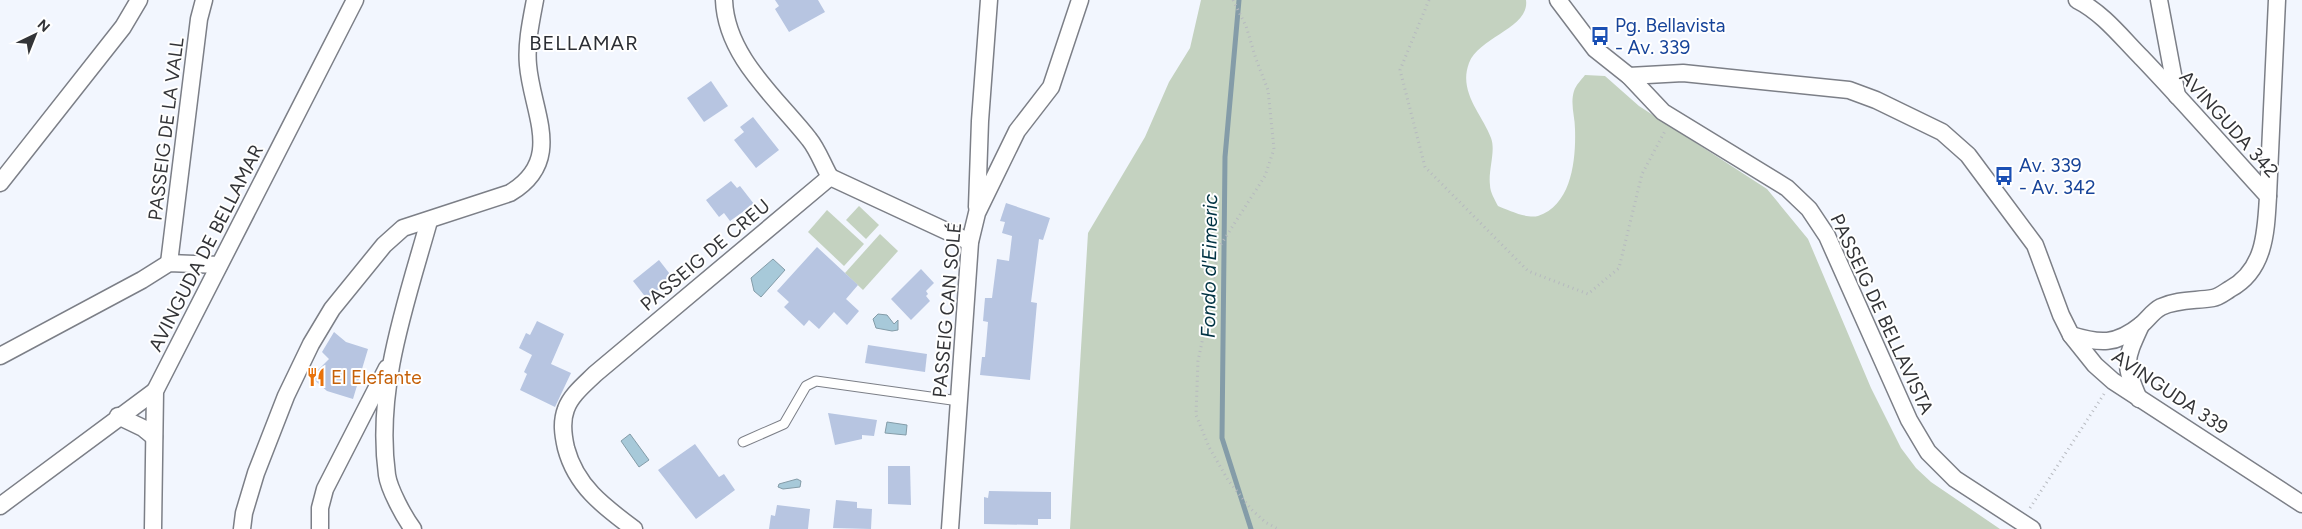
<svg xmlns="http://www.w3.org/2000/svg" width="2302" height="529" viewBox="0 0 2302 529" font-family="Figtree,sans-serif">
	<rect width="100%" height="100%" fill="#f2f6fe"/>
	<!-- green -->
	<g fill="#c4d2c0">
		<path d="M1201 0H1526C1530 28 1479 37 1469 63 1458 92 1482 114 1491 138 1496 151 1488 170 1490 185 1490 192 1495 200 1498 206 1508 210 1527 219 1538 216 1572 205 1576 159 1575 129 1575 117 1570 104 1574 91 1576 85 1581 80 1585 75L1605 76 1639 106 1767 189 1808 239 1871 388 1901 448 1916 468 1931 482 2000 529H1070L1088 233 1145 137 1169 82 1190 48Z"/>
		<polygon points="859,206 879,225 866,239 846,220"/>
		<polygon points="827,210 864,244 844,266 808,232"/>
		<polygon points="880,234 898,251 863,290 845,273"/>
	</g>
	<!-- water -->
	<g fill="#a7c9d9" stroke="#849ca8">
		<polygon points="773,259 785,270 761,297 754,291 751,278"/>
		<polygon points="878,314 887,315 894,324 898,320 898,330 892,331 876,328 873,319"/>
		<polygon points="887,422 907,425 906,435 885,433"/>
		<polygon points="630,434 649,460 639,467 621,441"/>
		<polygon points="797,479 801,481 800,487 783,489 778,487 779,484"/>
	</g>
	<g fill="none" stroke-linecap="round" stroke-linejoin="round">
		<!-- stream -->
		<polyline stroke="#849ca8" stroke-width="5" points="1239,0 1225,157 1222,438 1251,529"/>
	</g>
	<!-- building -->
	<g fill="#b7c5e1">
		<polygon points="775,0 818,0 825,12 789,32 775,9 779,6"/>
		<polygon points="711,81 728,106 704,122 687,98"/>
		<polygon points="753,117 779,150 756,168 734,140 744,132 740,127"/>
		<polygon points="731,181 737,188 740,186 754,204 730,221 724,213 719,217 706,200"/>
		<polygon points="1006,203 1050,218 1043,240 1039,239 1031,302 1037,303 1030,380 980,375 982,357 985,357 988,322 983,321 985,298 992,298 997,259 1009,261 1012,236 1002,233 1005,222 1000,221"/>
		<polygon points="817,247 858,285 846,299 859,311 847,325 834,312 819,329 809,320 804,326 784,307 789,302 777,291"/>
		<polygon points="659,260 673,278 647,299 633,281"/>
		<polygon points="921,269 934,283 926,291 928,294 926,296 930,301 911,320 891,299"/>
		<polygon points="537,321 564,334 551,364 571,373 555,407 520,390 527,374 524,372 532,355 519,348 526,333 530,335"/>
		<polygon points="334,332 346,342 368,349 353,399 327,391 311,377 329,359 322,352"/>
		<polygon points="868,345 927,354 925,372 865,363"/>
		<polygon points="828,413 877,420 874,436 862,435 862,439 835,445"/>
		<polygon points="695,444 719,477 724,474 735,490 696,519 658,470"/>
		<polygon points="888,466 910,466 911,505 888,504"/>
		<polygon points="989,491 1051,492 1051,519 1038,519 1038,525 984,524 984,497 988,498"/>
		<polygon points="836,500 857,502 857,508 872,509 871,529 833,528"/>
		<polygon points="777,505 810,509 808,529 769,529 771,515 775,516"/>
	</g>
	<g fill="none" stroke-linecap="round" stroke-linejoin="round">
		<!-- lane casing -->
		<g stroke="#7c7f87" stroke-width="11">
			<polyline id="lane" points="743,442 784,424 806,386 816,381 959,401"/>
		</g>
		<!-- street casing -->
		<g stroke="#7c7f87" stroke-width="19">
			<g id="street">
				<path d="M724 0C726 57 777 98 809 139 818 150 823 165 830 177"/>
				<polyline points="1558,0 1595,49 1629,76 1663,112 1787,188 1809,209 1827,236 1909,420 1928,452 1955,479 2032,529"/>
				<polyline points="2159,0 2177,96"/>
				<polyline points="1629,76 1683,73 1849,90 1876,100 1942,132 1968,155 2035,245 2061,315 2071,335 2095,365 2113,381 2302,504"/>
				<polyline points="830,177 970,242"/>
				<polyline points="0,183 123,27 139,0"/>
				<polyline points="2268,196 2277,0"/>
				<polyline points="977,207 980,121 989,0"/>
				<polyline points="169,263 199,19 204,0"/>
				<path d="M2071 335C2100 344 2116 345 2141 325 2148 319 2153 311 2161 307 2178 299 2196 301 2213 298 2219 297 2225 292 2230 289 2265 270 2266 232 2268 196 2226 150 2185 103 2142 58 2122 38 2103 13 2077 0"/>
				<polyline points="0,356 142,280 169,263 219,265"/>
				<path d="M2139 399C2123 363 2125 360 2141 325"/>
				<polyline points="118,416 143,428 154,437"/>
				<polyline points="0,506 155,391"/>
				<polyline points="153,529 155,391 355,0"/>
				<path d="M242 529 244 513 256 473 286 396 311 344 332 309 384 245 403 228 510 193C565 160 532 113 528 65 526 44 531 21 535 0"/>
				<polyline points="320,529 320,508 325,489 387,368"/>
				<path d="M413 529C404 517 389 489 387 475 375 388 406 303 429 221"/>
				<path d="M634 529C603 506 576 486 566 448 563 435 561 422 566 409 571 395 585 384 595 374L830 177"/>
				<polyline points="950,529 970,242 977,213 1017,131 1051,87 1080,0"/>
			</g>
		</g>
		<!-- path -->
		<g stroke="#b6b9bf" stroke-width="3" stroke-dasharray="1 4" stroke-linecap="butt">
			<polyline points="1233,0 1246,26 1256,59 1268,90 1274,149 1265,176 1218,249 1210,304 1198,361 1196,415 1209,447 1228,480 1251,509 1265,522 1278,529"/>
			<polyline points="1429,0 1400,70 1425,167 1528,271 1588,294 1619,268 1642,174 1665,131"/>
			<polyline points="2030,508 2104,394"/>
		</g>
		<!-- lane -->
		<use href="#lane" stroke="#fff" stroke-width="9"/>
		<!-- street -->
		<use href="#street" stroke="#fff" stroke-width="16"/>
	</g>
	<!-- icons -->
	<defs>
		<g id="bus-bare" transform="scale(1.5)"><path d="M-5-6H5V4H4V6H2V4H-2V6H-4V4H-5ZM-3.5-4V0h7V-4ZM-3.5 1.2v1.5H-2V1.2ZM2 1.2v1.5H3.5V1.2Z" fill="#1a4fb4" stroke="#fff" stroke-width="2.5" paint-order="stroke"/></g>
		<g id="restaurant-bare" transform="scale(1.5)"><path d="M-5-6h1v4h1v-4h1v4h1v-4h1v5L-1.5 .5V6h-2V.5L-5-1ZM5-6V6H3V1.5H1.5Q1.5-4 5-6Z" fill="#e8710a" stroke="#fff" stroke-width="2.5" paint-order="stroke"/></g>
	</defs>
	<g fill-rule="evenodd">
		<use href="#bus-bare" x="1600" y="36"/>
		<use href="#bus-bare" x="2004" y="176"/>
		<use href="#restaurant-bare" x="316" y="377"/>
	</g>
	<g text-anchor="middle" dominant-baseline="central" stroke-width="4" stroke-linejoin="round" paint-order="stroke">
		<!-- transit labels -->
		<g font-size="19" fill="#164399" stroke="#fff" text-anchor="start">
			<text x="1615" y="25">Pg. Bellavista<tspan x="1615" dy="22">- Av. 339</tspan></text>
			<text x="2019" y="165">Av. 339<tspan x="2019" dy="22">- Av. 342</tspan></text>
		</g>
		<!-- street labels -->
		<g font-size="19" fill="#333437" stroke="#fff">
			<text transform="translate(2229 124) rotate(48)">AVINGUDA 342</text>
			<text transform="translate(166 129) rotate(-83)">PASSEIG DE LA VALL</text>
			<text transform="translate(206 248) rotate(-63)">AVINGUDA DE BELLAMAR</text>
			<text transform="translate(705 255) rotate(-40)">PASSEIG DE CREU</text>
			<text transform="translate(947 310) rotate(-85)">PASSEIG CAN SOLÉ</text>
			<text transform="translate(1882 314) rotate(65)">PASSEIG DE BELLAVISTA</text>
			<text transform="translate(2170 392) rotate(34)">AVINGUDA 339</text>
		</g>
		<!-- food labels -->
		<g font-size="19" fill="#c56008" stroke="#fff" text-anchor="start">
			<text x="331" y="377">El Elefante</text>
		</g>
		<!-- neighbourhood labels -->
		<g font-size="20" letter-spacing="1" fill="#2b2e34" stroke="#fff">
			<text x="584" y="43">BELLAMAR</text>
		</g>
		<!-- water labels -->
		<g font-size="20" font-style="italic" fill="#013344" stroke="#fff">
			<text transform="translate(1209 266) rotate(-89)">Fondo d'Eimeric</text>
		</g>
	</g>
	<!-- north arrow -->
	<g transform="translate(35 35) rotate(43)" stroke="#ffffff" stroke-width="4" paint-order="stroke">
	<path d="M0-4L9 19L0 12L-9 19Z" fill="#333437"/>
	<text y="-8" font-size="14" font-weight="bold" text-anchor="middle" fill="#333437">N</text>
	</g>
</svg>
